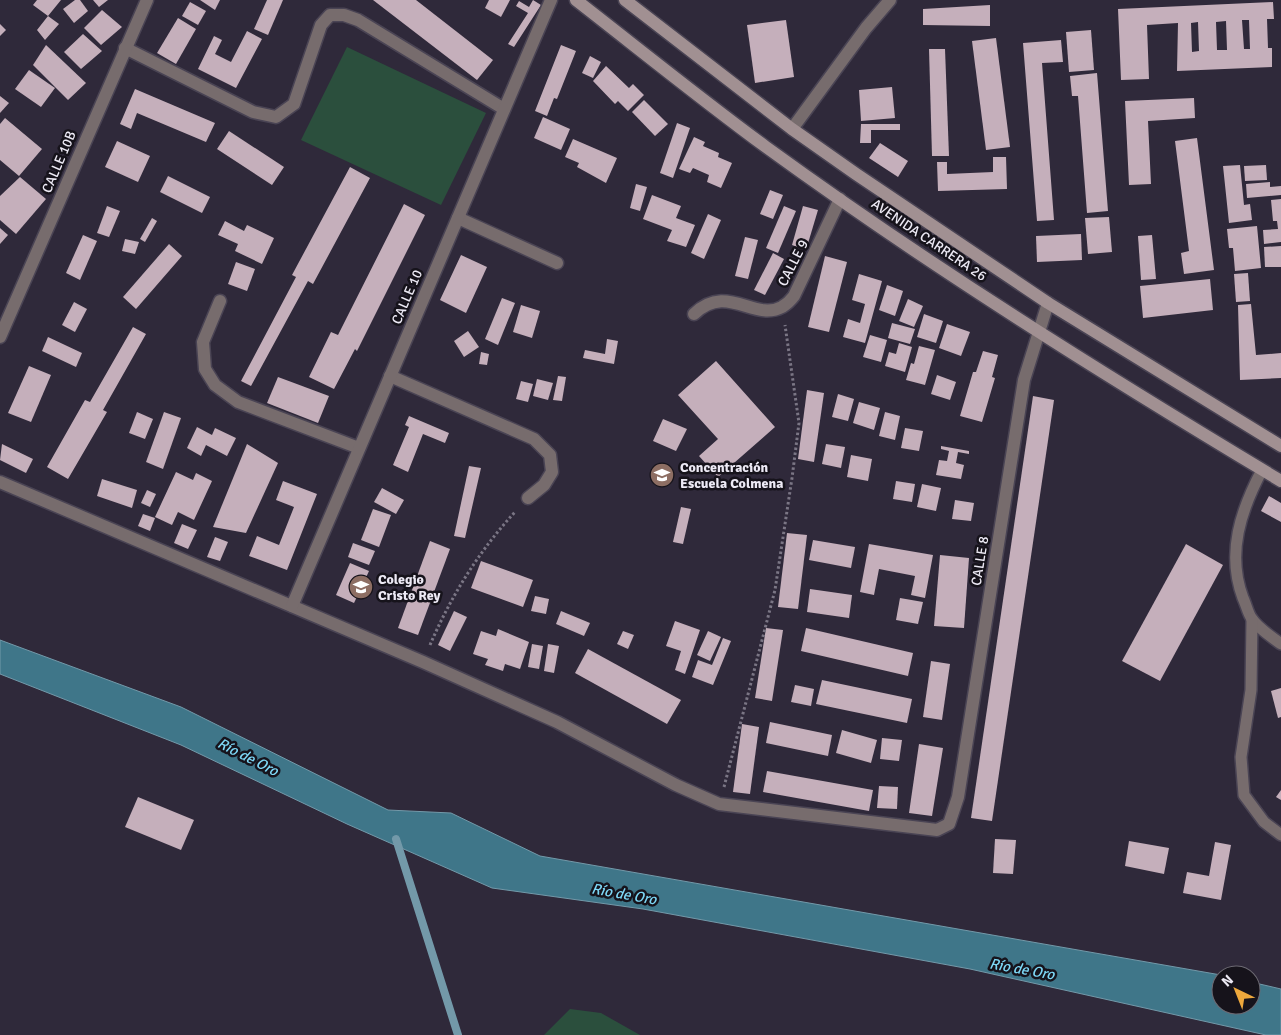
<svg xmlns="http://www.w3.org/2000/svg" width="1281" height="1035" viewBox="0 0 1281 1035" font-family="Signika,sans-serif">
	<rect width="100%" height="100%" fill="#2f293a"/>
	<!-- green -->
	<g fill="#2b4f3d">
		<polygon points="347,47 486,113 441,205 301,140"/>
		<polygon points="570,1009 601,1013 640,1035 544,1035"/>
	</g>
	<!-- water -->
	<polygon fill="#3f7689" stroke="#7399a9" points="0,640 181,707 388,810 451,813 540,856 1221,975 1221,1005 1251,1005 1251,982 1281,989 1281,1035 1266,1035 970,969 643,909 492,888 347,824 181,745 0,674"/>
	<g fill="none" stroke-linecap="round" stroke-linejoin="round">
		<!-- stream -->
		<polyline stroke="#7399a9" stroke-width="8" points="396,839 458,1035"/>
	</g>
	<!-- building -->
	<g fill="#c5afbb" fill-rule="evenodd">
		<polygon points="37,0 61,0 48,16 59,24 45,40 37,30 48,16 33,5"/>
		<polygon points="75,0 80,0 88,11 74,23 63,9"/>
		<polygon points="93,0 108,0 99,7"/>
		<polygon points="200,0 220,0 215,10"/>
		<polygon points="267,0 283,0 268,35 254,29"/>
		<polygon points="373,0 416,0 493,60 477,80"/>
		<polygon points="489,0 510,0 501,17 485,8"/>
		<polygon points="533,0 541,5 514,47 508,44 528,13 516,6 519,1 529,7"/>
		<polygon points="190,2 206,11 198,25 182,16"/>
		<path d="M1273 2 1274 19H1267L1268 48H1272V67L1177 71 1178 23 1147 25 1149 79 1121 80 1118 9ZM1242 20H1249L1250 49H1244ZM1226 21 1227 50H1217L1216 22ZM1198 22 1199 51 1192 52 1191 23Z"/>
		<polygon points="990,5 990,26 923,25 923,9"/>
		<polygon points="102,10 122,27 101,45 84,28"/>
		<polygon points="178,18 196,29 176,64 157,53"/>
		<polygon points="786,20 794,77 755,83 747,25"/>
		<polygon points="0,24 6,30 0,36"/>
		<polygon points="1091,30 1094,70 1069,72 1066,32"/>
		<polygon points="247,31 262,39 236,88 198,69 214,36 222,40 215,54 231,62"/>
		<polygon points="83,34 102,51 81,69 64,52"/>
		<polygon points="996,38 1010,147 986,150 972,41"/>
		<polygon points="1061,40 1063,62 1042,63 1054,220 1037,221 1023,43"/>
		<polygon points="46,45 86,83 68,100 33,65"/>
		<polygon points="561,45 576,51 557,99 554,98 547,116 535,111"/>
		<polygon points="929,49 945,49 949,156 932,156"/>
		<polygon points="590,56 601,62 593,78 582,73"/>
		<polygon points="606,66 629,88 633,84 644,95 628,111 618,101 615,104 593,81"/>
		<polygon points="29,70 55,88 41,107 15,89"/>
		<polygon points="1097,73 1108,211 1087,213 1078,96 1072,96 1070,76"/>
		<polygon points="892,87 895,118 861,121 859,90"/>
		<polygon points="135,89 215,123 206,142 137,113 131,129 120,124"/>
		<polygon points="0,96 9,103 0,113"/>
		<polygon points="1194,98 1195,118 1148,121 1151,184 1129,185 1125,101"/>
		<polygon points="644,100 668,124 655,136 632,112"/>
		<polygon points="543,117 570,129 561,150 534,138"/>
		<polygon points="5,118 42,149 19,176 0,160 0,124"/>
		<polygon points="677,123 690,128 673,178 660,173"/>
		<polygon points="861,124 900,124 900,130 871,130 871,143 860,143"/>
		<polygon points="229,131 284,167 272,185 217,149"/>
		<polygon points="694,137 705,142 703,146 719,153 718,157 732,163 721,188 707,182 709,175 693,168 690,173 679,169"/>
		<polygon points="1197,138 1214,270 1184,274 1181,253 1189,251 1175,141"/>
		<polygon points="573,139 617,158 606,183 577,167 579,163 565,157"/>
		<polygon points="117,141 150,156 138,182 105,167"/>
		<polygon points="880,143 908,161 898,177 869,158"/>
		<polygon points="993,157 1006,157 1007,189 938,191 937,162 947,162 947,174 993,172"/>
		<polygon points="1240,165 1244,205 1250,204 1252,220 1229,223 1223,166"/>
		<polygon points="1266,165 1267,180 1245,181 1244,166"/>
		<polygon points="350,167 370,178 313,284 308,281 251,386 241,381 296,277 292,275"/>
		<polygon points="168,176 210,197 202,213 160,192"/>
		<polygon points="20,177 46,199 16,234 0,220 0,196"/>
		<polygon points="1270,182 1270,187 1281,186 1281,195 1247,198 1246,184"/>
		<polygon points="636,184 647,187 640,211 630,208"/>
		<polygon points="770,190 783,195 773,219 760,214"/>
		<polygon points="652,195 681,206 676,218 695,225 686,247 667,241 672,230 643,219"/>
		<polygon points="1281,199 1281,242 1264,244 1263,230 1278,229 1277,221 1273,221 1271,200"/>
		<polygon points="404,204 425,215 357,351 355,349 334,389 309,377 331,332 338,335"/>
		<polygon points="107,206 120,211 109,237 97,233"/>
		<polygon points="784,206 796,211 778,253 766,248"/>
		<polygon points="803,206 818,210 806,250 792,245"/>
		<polygon points="708,214 721,220 704,259 691,253"/>
		<polygon points="1109,217 1112,252 1088,254 1085,218"/>
		<polygon points="152,218 157,221 145,242 140,239"/>
		<polygon points="225,221 244,231 247,225 274,238 262,264 235,251 238,244 218,235"/>
		<polygon points="1257,226 1261,268 1235,271 1233,248 1229,248 1227,229"/>
		<polygon points="0,228 8,235 0,244"/>
		<polygon points="1081,234 1082,260 1037,262 1036,236"/>
		<polygon points="83,235 97,241 80,280 66,273"/>
		<polygon points="1152,235 1156,279 1141,280 1138,236"/>
		<polygon points="745,237 758,240 748,279 735,276"/>
		<polygon points="125,239 139,242 135,254 122,251"/>
		<polygon points="169,244 182,256 136,309 123,297"/>
		<polygon points="1281,246 1281,267 1265,267 1264,247"/>
		<polygon points="773,253 784,259 765,295 754,290"/>
		<polygon points="461,255 487,267 466,313 440,300"/>
		<polygon points="825,256 847,262 829,332 808,327"/>
		<polygon points="236,262 255,269 247,291 228,284"/>
		<polygon points="1248,273 1250,301 1236,302 1234,274"/>
		<polygon points="859,274 882,281 865,343 843,337 848,319 860,323 865,304 852,300"/>
		<polygon points="1210,279 1213,310 1143,318 1140,286"/>
		<polygon points="887,285 903,291 895,316 879,310"/>
		<polygon points="502,298 515,303 498,345 485,339"/>
		<polygon points="908,299 923,306 914,327 899,321"/>
		<polygon points="74,302 87,309 75,332 62,325"/>
		<polygon points="1251,304 1256,355 1281,353 1281,378 1240,380 1238,305"/>
		<polygon points="521,305 540,311 532,338 513,332"/>
		<polygon points="924,314 943,321 936,343 917,337"/>
		<polygon points="892,323 915,329 910,344 888,338"/>
		<polygon points="947,324 970,332 961,356 939,348"/>
		<polygon points="133,327 146,334 103,410 107,412 68,479 47,467 85,400 90,402"/>
		<polygon points="468,331 479,347 464,357 454,341"/>
		<polygon points="870,335 887,340 881,362 863,357"/>
		<polygon points="48,337 82,353 76,367 42,351"/>
		<polygon points="607,339 618,341 614,364 583,358 585,350 605,354"/>
		<polygon points="899,343 912,347 905,372 885,366 889,352 896,354"/>
		<polygon points="919,346 935,350 925,385 906,380 911,363 914,364"/>
		<polygon points="983,351 998,355 992,377 995,378 982,422 960,416 973,372 976,372"/>
		<polygon points="481,352 489,354 487,365 479,364"/>
		<polygon points="716,361 775,427 718,477 699,456 718,439 678,395"/>
		<polygon points="29,366 51,375 31,422 8,413"/>
		<polygon points="937,375 956,382 950,400 931,394"/>
		<polygon points="558,376 566,377 562,401 553,400"/>
		<polygon points="278,377 329,396 318,423 267,403"/>
		<polygon points="537,379 553,383 548,400 533,396"/>
		<polygon points="521,381 533,384 528,402 516,399"/>
		<polygon points="807,390 824,393 814,462 798,459"/>
		<polygon points="838,394 854,399 848,421 832,417"/>
		<polygon points="1033,396 1054,400 992,821 971,818"/>
		<polygon points="859,402 880,408 874,430 853,423"/>
		<polygon points="137,412 153,419 145,439 129,433"/>
		<polygon points="164,412 181,418 163,469 146,462"/>
		<polygon points="885,412 900,416 895,440 879,436"/>
		<polygon points="409,416 449,433 445,443 423,434 408,472 393,465 409,427 405,425"/>
		<polygon points="663,419 687,429 676,451 653,441"/>
		<polygon points="197,427 212,435 215,428 236,438 227,456 206,445 201,456 187,448"/>
		<polygon points="905,428 923,431 919,451 901,448"/>
		<polygon points="2,444 33,459 26,473 0,460"/>
		<polygon points="247,444 278,463 246,533 213,527"/>
		<polygon points="826,444 845,447 841,468 822,464"/>
		<polygon points="941,446 969,451 969,454 958,452 956,463 964,465 961,479 936,475 939,460 947,461 949,451 941,449"/>
		<polygon points="851,455 872,459 868,481 847,477"/>
		<polygon points="469,466 481,468 465,538 454,536"/>
		<polygon points="176,472 193,480 196,473 212,481 194,520 178,512 172,525 155,517"/>
		<polygon points="102,479 137,490 132,508 97,496"/>
		<polygon points="283,481 317,494 287,570 249,556 257,536 279,545 294,507 276,500"/>
		<polygon points="896,481 915,484 912,502 893,499"/>
		<polygon points="922,484 941,488 936,511 917,507"/>
		<polygon points="382,488 404,500 396,514 374,502"/>
		<polygon points="147,490 156,494 150,507 141,503"/>
		<polygon points="1269,496 1281,503 1281,522 1261,511"/>
		<polygon points="955,500 974,503 971,521 952,519"/>
		<polygon points="681,507 691,509 683,544 673,542"/>
		<polygon points="373,509 391,515 379,547 361,540"/>
		<polygon points="143,514 155,518 150,531 138,526"/>
		<polygon points="182,524 197,530 188,549 174,543"/>
		<polygon points="787,533 807,535 798,609 778,607"/>
		<polygon points="215,537 228,542 220,561 207,557"/>
		<polygon points="813,540 855,547 851,568 809,560"/>
		<polygon points="430,541 450,549 418,635 398,628"/>
		<polygon points="353,543 375,551 369,565 348,557"/>
		<polygon points="869,544 933,555 925,598 911,595 915,576 879,569 874,595 860,592"/>
		<polygon points="1186,544 1223,565 1160,681 1122,661"/>
		<polygon points="940,555 969,558 964,628 934,626"/>
		<polygon points="481,561 533,580 523,607 471,588"/>
		<polygon points="350,563 369,571 354,603 336,595"/>
		<polygon points="810,589 852,595 849,618 807,612"/>
		<polygon points="535,596 549,599 546,614 531,611"/>
		<polygon points="900,598 923,602 918,624 896,620"/>
		<polygon points="454,611 467,617 450,651 438,645"/>
		<polygon points="561,611 590,623 584,636 556,624"/>
		<polygon points="675,621 700,630 685,674 675,670 681,651 666,646"/>
		<polygon points="766,628 783,630 772,701 755,698"/>
		<polygon points="806,628 913,653 908,676 801,651"/>
		<polygon points="498,629 529,642 520,669 505,664 503,671 485,665 488,659 473,654 481,631 496,636"/>
		<polygon points="623,631 634,635 628,649 617,644"/>
		<polygon points="708,631 721,637 710,661 697,655"/>
		<polygon points="723,638 731,641 713,685 692,677 698,660 712,665"/>
		<polygon points="532,644 543,646 539,669 528,667"/>
		<polygon points="548,644 559,646 554,673 544,671"/>
		<polygon points="588,649 681,700 667,724 575,673"/>
		<polygon points="931,661 950,664 942,720 923,717"/>
		<polygon points="822,680 912,699 907,723 816,704"/>
		<polygon points="795,685 814,689 811,706 791,702"/>
		<polygon points="1281,688 1281,717 1278,718 1271,691"/>
		<polygon points="770,722 832,735 828,756 766,743"/>
		<polygon points="742,724 759,727 750,794 733,792"/>
		<polygon points="842,730 877,740 871,763 836,753"/>
		<polygon points="882,738 902,740 899,761 880,759"/>
		<polygon points="919,744 943,748 932,816 909,813"/>
		<polygon points="767,771 873,790 869,811 763,792"/>
		<polygon points="879,786 898,787 897,809 877,808"/>
		<polygon points="1281,790 1281,800 1276,797"/>
		<polygon points="138,797 194,820 181,850 125,827"/>
		<polygon points="995,839 1016,840 1013,874 993,873"/>
		<polygon points="1129,841 1169,848 1164,874 1125,866"/>
		<polygon points="1215,842 1231,845 1221,900 1183,893 1187,872 1209,876"/>
	</g>
	<g fill="none" stroke-linecap="round" stroke-linejoin="round">
		<!-- service casing -->
		<g stroke="#4a4454" stroke-width="14">
			<g id="service">
				<path d="M1262 470C1241 510 1226 553 1243 598 1246 604 1248 614 1252 619 1259 629 1272 637 1281 644"/>
				<polyline points="1252,619 1251,690 1241,757 1244,795 1264,822 1281,835"/>
			</g>
		</g>
		<!-- minor casing -->
		<g stroke="#4a4454" stroke-width="15">
			<g id="minor">
				<polyline points="125,48 253,112 276,117 294,104 321,25 330,15 344,15 358,20 504,109"/>
				<polyline points="792,129 866,28 890,0"/>
				<polyline points="458,218 557,263"/>
				<polyline points="220,301 203,342 205,369 215,385 238,402 359,448"/>
				<path d="M694 314C727 282 754 322 782 307 787 304 791 300 794 296L840 199"/>
				<polyline points="0,337 147,0"/>
				<polyline points="390,376 534,439 550,455 552,472 544,485 528,498"/>
				<polyline points="0,482 423,662 557,722 676,785 719,804 937,830 949,824 958,797 1024,380 1048,303"/>
				<polyline points="292,606 551,0"/>
			</g>
		</g>
		<!-- secondary casing -->
		<g stroke="#4a4454" stroke-width="15">
			<g id="secondary">
				<path d="M576 0C639 49 702 100 766 147 931 267 1106 376 1281 481"/>
				<polyline points="625,0 792,129 856,174 1048,303 1281,446"/>
			</g>
		</g>
		<!-- path -->
		<g stroke="#7b7685" stroke-width="3" stroke-dasharray="2.5 2.5" stroke-linecap="butt">
			<path d="M430 645C451 596 479 551 515 512"/>
			<polyline points="724,787 775,590 792,478 799,423 785,325"/>
		</g>
		<!-- service -->
		<use href="#service" stroke="#776c6d" stroke-width="11"/>
		<!-- minor -->
		<use href="#minor" stroke="#776c6d" stroke-width="12"/>
		<!-- secondary -->
		<use href="#secondary" stroke="#a19092" stroke-width="12"/>
	</g>
	<!-- icons -->
	<defs>
		<g id="school-disc" transform="scale(1.25)"><circle r="9.5" fill="#8d6e63" stroke="#16131b"/><path d="M0-5L7-2L0 1L-7-2ZM-4 1L0 2.5L4 1V4Q0 6-4 4Z" fill="#fff"/></g>
	</defs>
	<g fill-rule="evenodd">
		<use href="#school-disc" x="662" y="475"/>
		<use href="#school-disc" x="361" y="587"/>
	</g>
	<g text-anchor="middle" dominant-baseline="central" stroke-width="5" stroke-linejoin="round" paint-order="stroke">
		<!-- street labels -->
		<g font-size="14" fill="#edeaf5" stroke="#16131b">
			<text transform="translate(59 162) rotate(-67)">CALLE 10B</text>
			<text transform="translate(929 240) rotate(34)">AVENIDA CARRERA 26</text>
			<text transform="translate(793 263) rotate(-63)">CALLE 9</text>
			<text transform="translate(407 297) rotate(-67)">CALLE 10</text>
			<text transform="translate(980 561) rotate(-81)">CALLE 8</text>
		</g>
		<!-- poi labels -->
		<g font-size="14" font-weight="bold" fill="#edeaf5" stroke="#16131b" text-anchor="start">
			<text x="680" y="467">Concentración<tspan x="680" dy="16">Escuela Colmena</tspan></text>
			<text x="378" y="579">Colegio<tspan x="378" dy="16">Cristo Rey</tspan></text>
		</g>
		<!-- water labels -->
		<g font-size="15" font-style="italic" fill="#7dd7f5" stroke="#16131b">
			<text transform="translate(248 757) rotate(27)">Río de Oro</text>
			<text transform="translate(624 894) rotate(10)">Río de Oro</text>
			<text transform="translate(1022 969) rotate(10)">Río de Oro</text>
		</g>
	</g>
	<!-- north arrow -->
	<g transform="translate(1236 990) rotate(317)"><circle r="24" fill="#16131b" stroke="#6c6972"/>
	<path d="M0-4L9 19L0 12L-9 19Z" fill="#eea83c"/>
	<text y="-8" font-size="14" font-weight="bold" text-anchor="middle" fill="#edeaf5">N</text>
	</g>
</svg>
